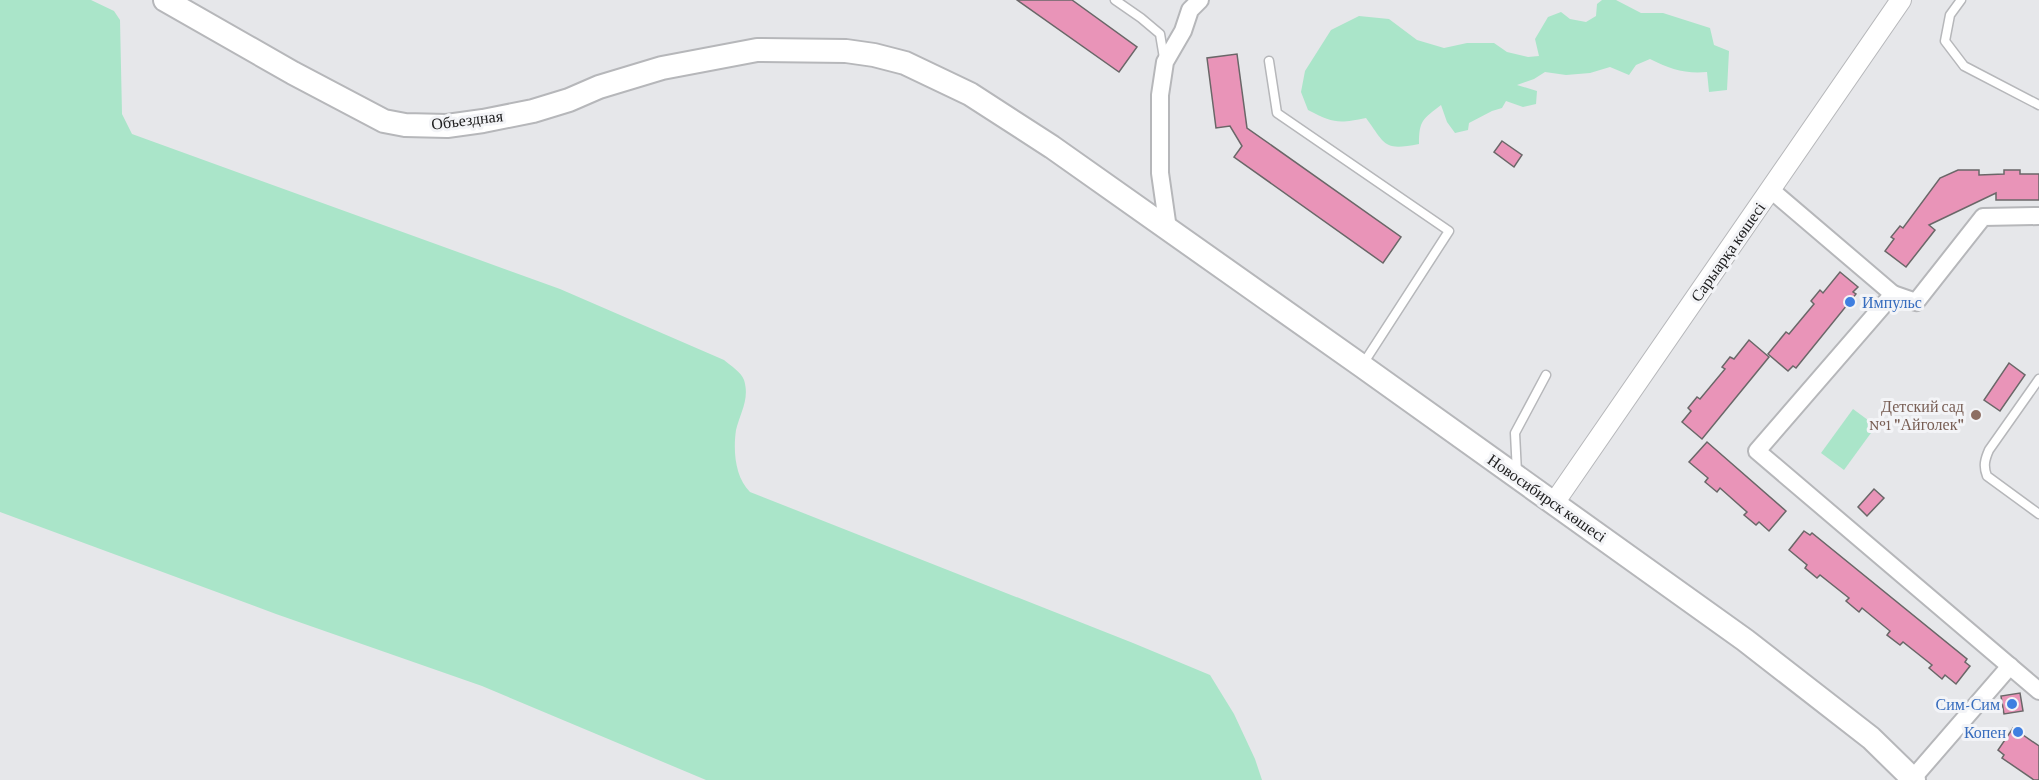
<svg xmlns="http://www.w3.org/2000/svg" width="2039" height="780" viewBox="0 0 2039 780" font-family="'Crimson Pro',serif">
	<rect width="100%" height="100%" fill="#e6e7ea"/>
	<!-- green -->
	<g fill="#aae5c9">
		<path d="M0 0H91L114 11 120 20 122 114 132 134 560 289 724 360C731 366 741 372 744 380 750 399 740 413 736 430 733 451 735 477 750 492L1133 643 1210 675 1234 714 1255 759 1262 780H706L482 686 276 614 0 512Z"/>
		<path d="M1602 0H1616L1641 13H1663L1710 28 1714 45 1729 51 1727 90 1709 92 1707 72C1685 74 1670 69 1650 59L1636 65 1629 75 1610 67 1590 73 1566 75 1545 72 1534 79 1517 85 1537 91 1536 104 1523 107 1506 101 1502 108 1492 111 1469 123 1468 130 1455 133 1447 122 1441 105C1423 119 1419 120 1419 144 1383 151 1386 145 1366 118 1338 124 1333 123 1308 110L1301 92 1305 71 1331 30 1359 16 1389 19 1417 40 1444 48 1467 43H1494L1507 52 1528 57 1539 56 1535 39 1548 17 1561 12 1570 19 1586 22 1596 16 1597 4Z"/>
		<polygon points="1853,409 1876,426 1844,470 1821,453"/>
	</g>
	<!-- building -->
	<g fill="#e994b8" stroke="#6a6768" stroke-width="1.5">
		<polygon points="1017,0 1072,0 1137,47 1119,72"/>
		<polygon points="1237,54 1247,128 1401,237 1383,263 1234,157 1242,146 1230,126 1216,128 1207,58"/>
		<polygon points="1502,141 1522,155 1514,167 1494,152"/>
		<polygon points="1958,170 1979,170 1979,175 2004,174 2004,170 2020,170 2020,174 2039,174 2039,200 1996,200 1996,193 1929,225 1935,230 1906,267 1885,251 1894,239 1891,237 1900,226 1903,228 1940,178"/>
		<polygon points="1840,272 1858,287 1853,292 1856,294 1796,368 1793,366 1788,371 1768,354 1786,332 1789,334 1814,304 1811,301 1820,290 1823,293"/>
		<polygon points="1749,340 1769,357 1702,439 1682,422 1691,411 1688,408 1697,397 1700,399 1725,369 1722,367 1730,357 1734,359"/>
		<polygon points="2009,363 2025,375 2000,411 1984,400"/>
		<polygon points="1707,442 1786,511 1769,531 1759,522 1756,525 1744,515 1747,512 1720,488 1717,492 1705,482 1708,478 1689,462"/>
		<polygon points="1874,489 1884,498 1867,516 1858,507"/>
		<polygon points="1804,531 1810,535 1812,533 1967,659 1965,662 1970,666 1956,684 1945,675 1942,679 1929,668 1932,665 1903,642 1900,645 1887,635 1890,631 1862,608 1859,612 1846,601 1849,598 1820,575 1817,578 1805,568 1807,565 1789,550"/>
		<polygon points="2020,693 2023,711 2004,714 2001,696"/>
		<polygon points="2013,728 2039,746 2039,780 2034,780 2002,758 2004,755 1998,750"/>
	</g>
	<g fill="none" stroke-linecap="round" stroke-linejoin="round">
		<!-- service casing -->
		<g stroke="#b6b7ba" stroke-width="11">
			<g id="service">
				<polyline points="1115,0 1141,18 1160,34 1164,58"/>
				<polyline points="1961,0 1950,15 1945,41 1964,66 2039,105"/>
				<polyline points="1269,61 1277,113 1449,231 1363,364"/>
				<path d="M2039 379 1989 450C1985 459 1983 466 1987 476L2039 514"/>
				<polyline points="1517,473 1515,433 1546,375"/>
			</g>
		</g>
		<!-- minor casing -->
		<g stroke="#b6b7ba" stroke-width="20">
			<g id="minor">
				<polyline points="1771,190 1893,294"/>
				<polyline points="2039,216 1983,217 1916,302 1893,294 1757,451 2039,691"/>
				<polyline points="1168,229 1160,173 1160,95 1165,62 1183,31 1190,10 1200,0"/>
				<polyline points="1913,778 2010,666"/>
			</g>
		</g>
		<!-- tertiary casing -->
		<g stroke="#b6b7ba" stroke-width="22">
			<polyline id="tertiary" points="1554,503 1901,0"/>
		</g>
		<!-- secondary casing -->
		<g stroke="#b6b7ba" stroke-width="26">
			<polyline id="secondary" points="165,0 293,73 384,121 405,125 447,126 483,121 533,111 569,100 599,87 662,68 757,50 846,51 874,55 905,63 970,94 1052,147 1362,366 1745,640 1871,738 1914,780"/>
		</g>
		<!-- service -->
		<use href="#service" stroke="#fff" stroke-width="8"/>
		<!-- minor -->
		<use href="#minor" stroke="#fff" stroke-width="16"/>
		<!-- tertiary -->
		<use href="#tertiary" stroke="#fff" stroke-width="20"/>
		<!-- secondary -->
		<use href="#secondary" stroke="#fff" stroke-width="22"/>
	</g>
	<!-- markers -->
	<g fill="#3f7fe0" stroke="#f3f4f7" stroke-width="2">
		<circle cx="1850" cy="302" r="6"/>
		<circle cx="2012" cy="704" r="6"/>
		<circle cx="2018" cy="732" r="6"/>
	</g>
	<circle fill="#8d6e63" stroke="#f3f4f7" stroke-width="2" cx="1976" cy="415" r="6"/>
	<g text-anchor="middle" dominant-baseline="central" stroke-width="6" stroke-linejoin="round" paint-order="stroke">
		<!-- street labels -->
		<g font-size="16" fill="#202021" stroke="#f3f4f7">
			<text transform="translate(467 120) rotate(-7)">Объездная</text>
			<text transform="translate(1728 252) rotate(-55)">Сарыарқа көшесі</text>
			<text transform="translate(1547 498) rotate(35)">Новосибирск көшесі</text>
		</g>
		<!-- shop labels -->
		<g font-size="16" fill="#366cbe" stroke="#f3f4f7" text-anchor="end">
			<text x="1862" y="302" text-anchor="start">Импульс</text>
			<text x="2000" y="704">Сим-Сим</text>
			<text x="2006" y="732">Копен</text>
		</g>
		<!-- education labels -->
		<g font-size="16" fill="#785e54" stroke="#f3f4f7" text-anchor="end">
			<text x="1964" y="406">Детский сад<tspan x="1964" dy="18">№1 "Айголек"</tspan></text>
		</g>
	</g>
</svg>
